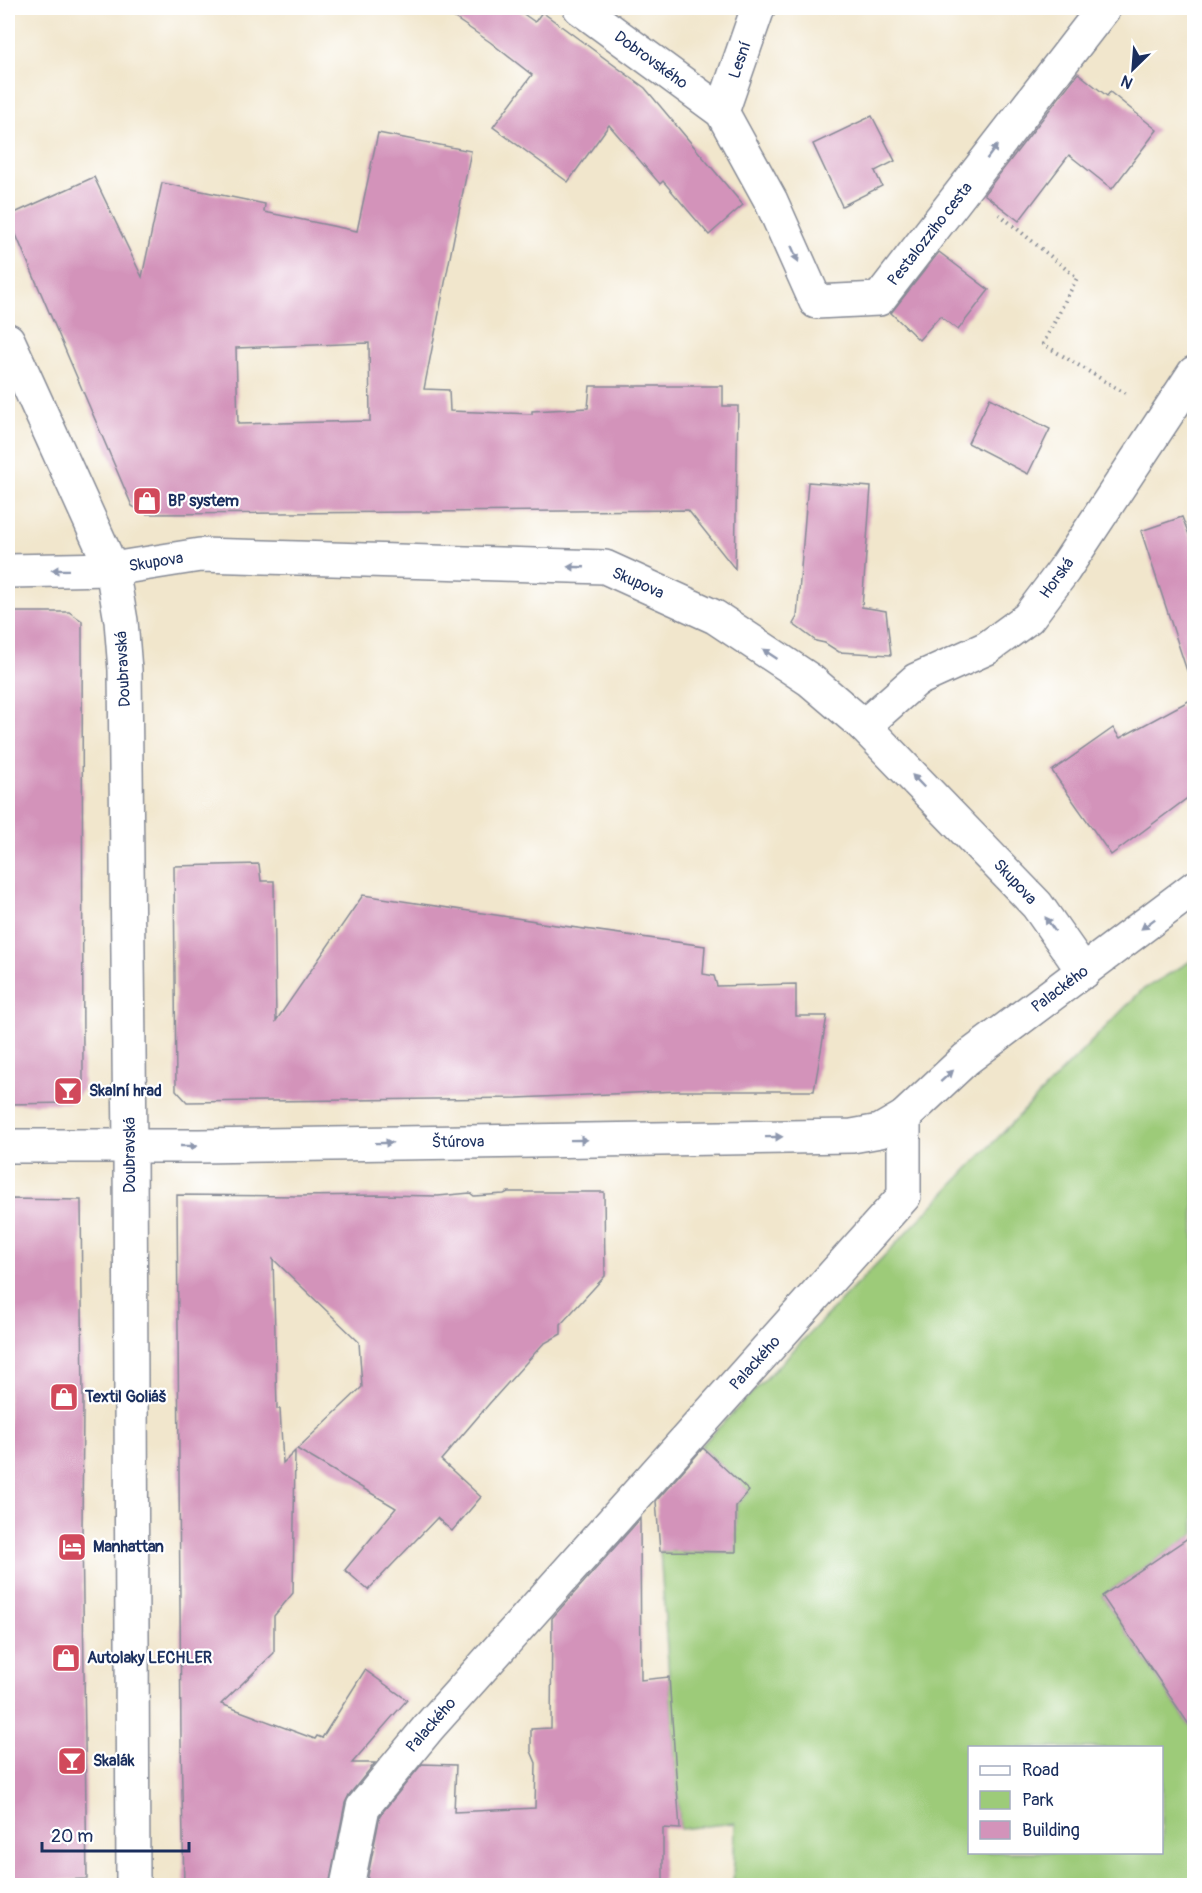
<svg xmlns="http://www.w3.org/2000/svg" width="1202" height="1893" viewBox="0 0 1202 1893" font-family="Pangolin,sans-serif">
	<rect width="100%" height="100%" fill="#fff"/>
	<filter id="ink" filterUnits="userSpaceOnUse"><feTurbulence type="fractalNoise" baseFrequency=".0167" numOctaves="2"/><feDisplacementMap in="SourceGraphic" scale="12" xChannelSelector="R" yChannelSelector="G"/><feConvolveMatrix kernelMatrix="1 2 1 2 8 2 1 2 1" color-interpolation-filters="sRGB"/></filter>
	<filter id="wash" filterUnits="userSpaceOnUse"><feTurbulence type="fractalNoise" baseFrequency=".008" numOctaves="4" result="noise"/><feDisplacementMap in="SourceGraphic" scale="24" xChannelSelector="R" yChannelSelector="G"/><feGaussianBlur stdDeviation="1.35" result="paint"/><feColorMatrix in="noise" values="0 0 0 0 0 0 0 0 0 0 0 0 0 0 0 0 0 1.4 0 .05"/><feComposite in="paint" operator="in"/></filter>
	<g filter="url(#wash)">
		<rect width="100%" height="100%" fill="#f1e6cc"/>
		<!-- green -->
		<path fill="#9dcb79" stroke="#5c7d6c" stroke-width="1.5" fill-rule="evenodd" d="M1194 959V1534L1102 1596 1194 1732V1885H733L735 1823 680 1829 660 1551 736 1552V1506L749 1491 701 1446 1042 1092 1142 990ZM970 1748H1162V1852H970Z"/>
		<g id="blocks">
			<!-- building -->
			<g fill="#d393ba" fill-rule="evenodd">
				<polygon points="440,8 515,8 535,22 542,12 645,88 743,205 709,235 663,181 660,184 609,125 568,182 493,127 532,75 490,42"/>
				<polygon points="1078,73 1107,96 1110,92 1157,130 1112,189 1069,155 1019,221 984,194"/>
				<polygon points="872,116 895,161 875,171 882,186 842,206 813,144"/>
				<path d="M378 133 471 151 424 389 449 390 450 411 532 414V411L588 408 590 386H723V406H738L735 569 688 510 146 514 132 506 8 216 94 177 142 277 162 183 265 204 264 212 357 231ZM369 343 370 421 238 424 236 348Z"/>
				<polygon points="939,252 989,290 958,330 940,316 919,340 891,313"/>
				<polygon points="990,398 1050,429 1028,474 968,443"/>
				<polygon points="808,482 871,487 862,607 886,611 891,655 839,652 825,643 816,641 793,624 797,617"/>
				<polygon points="1182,517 1194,547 1194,670 1187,671 1141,531"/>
				<polygon points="8,612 69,612 82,621 83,1089 70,1103 8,1104"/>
				<polygon points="1194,698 1194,793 1111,855 1052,771 1113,728 1120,738"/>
				<polygon points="259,864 261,881 274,881 276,1021 363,895 535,921 535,922 705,946 703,974 714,976 717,986 796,984 796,1016 827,1016 814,1091 679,1091 517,1098 187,1102 176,1090 174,866"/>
				<polygon points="508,1192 604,1192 605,1276 561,1324 561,1334 543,1344 489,1404 441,1460 481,1497 452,1531 437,1518 368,1590 345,1570 396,1508 297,1449 362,1387 359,1342 273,1259 277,1409 280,1409 283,1463 295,1451 293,1593 274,1616 274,1653 221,1704 315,1739 317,1736 322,1738 365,1670 407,1700 352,1763 375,1763 349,1795 345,1803 329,1886 184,1886 181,1742 177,1195 297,1196 379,1195 438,1196 470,1193 474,1196 504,1194"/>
				<polygon points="8,1199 81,1200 83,1402 82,1532 87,1879 8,1882"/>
				<polygon points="703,1448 749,1491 736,1506 736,1552 660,1551 656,1501"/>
				<polygon points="640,1519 641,1680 669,1677 680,1829 663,1828 663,1886 366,1886 380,1815 422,1764 456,1765 454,1812 535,1808 536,1763 531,1751 531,1729 551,1728 552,1618"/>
				<polygon points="1194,1534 1194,1732 1102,1596"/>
			</g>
		</g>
	</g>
	<g filter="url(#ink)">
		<use href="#blocks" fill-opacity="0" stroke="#868a95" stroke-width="1.5"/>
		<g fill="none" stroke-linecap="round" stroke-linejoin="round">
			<!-- minor casing -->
			<g stroke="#868a95" stroke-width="36">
				<g id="minor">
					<polyline points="580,8 722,112 771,201 816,302 879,299 1104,8"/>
					<polyline points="722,112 758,8"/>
					<polyline points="8,340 112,569 121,621 125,670 130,1147 133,1886"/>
					<polyline points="8,571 112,569 200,555 605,567 715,617 810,680 864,726 1037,905 1084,972"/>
					<polyline points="864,726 916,680 987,648 1028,618 1064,570 1194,373"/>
					<polyline points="8,1146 199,1146 852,1136 880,1131 904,1117 966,1059 1194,888"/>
					<polyline points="347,1886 363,1807 428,1728 904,1196 904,1117"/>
				</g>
			</g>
			<!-- path -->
			<polyline stroke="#868a95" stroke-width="4" stroke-dasharray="1.5 4.5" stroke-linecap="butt" points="999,214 1077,278 1043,344 1128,395"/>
			<!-- minor -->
			<use href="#minor" stroke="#fff" stroke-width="33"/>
		</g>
		<!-- one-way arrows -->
		<defs><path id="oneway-solid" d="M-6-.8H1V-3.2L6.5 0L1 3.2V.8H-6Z" transform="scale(1.5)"/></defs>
		<g fill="#8d97ae">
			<use href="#oneway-solid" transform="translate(992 152) rotate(-53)"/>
			<use href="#oneway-solid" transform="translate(795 254) rotate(66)"/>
			<use href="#oneway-solid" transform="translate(576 567) rotate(-178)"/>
			<use href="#oneway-solid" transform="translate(60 570) rotate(179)"/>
			<use href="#oneway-solid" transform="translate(770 654) rotate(-146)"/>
			<use href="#oneway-solid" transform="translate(918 781) rotate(-134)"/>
			<use href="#oneway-solid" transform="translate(1050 924) rotate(-125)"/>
			<use href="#oneway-solid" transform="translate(1148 924) rotate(143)"/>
			<use href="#oneway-solid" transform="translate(947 1076) rotate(-42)"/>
			<use href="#oneway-solid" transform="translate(774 1137) rotate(-1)"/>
			<use href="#oneway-solid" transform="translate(579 1140) rotate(-1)"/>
			<use href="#oneway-solid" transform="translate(384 1143) rotate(-1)"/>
			<use href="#oneway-solid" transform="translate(189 1146)"/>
		</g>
	</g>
	<!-- icons -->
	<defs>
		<g id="shop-square" transform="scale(1.5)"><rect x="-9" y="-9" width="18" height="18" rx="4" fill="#d1495b" stroke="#fff"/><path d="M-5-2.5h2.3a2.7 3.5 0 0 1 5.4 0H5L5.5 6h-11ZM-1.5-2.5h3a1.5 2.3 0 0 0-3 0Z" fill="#fff"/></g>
		<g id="bar-square" transform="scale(1.5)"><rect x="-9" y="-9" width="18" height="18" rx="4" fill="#d1495b" stroke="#fff"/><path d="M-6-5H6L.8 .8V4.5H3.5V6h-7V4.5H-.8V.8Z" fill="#fff"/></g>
		<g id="hotel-square" transform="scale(1.5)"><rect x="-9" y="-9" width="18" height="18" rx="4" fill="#d1495b" stroke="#fff"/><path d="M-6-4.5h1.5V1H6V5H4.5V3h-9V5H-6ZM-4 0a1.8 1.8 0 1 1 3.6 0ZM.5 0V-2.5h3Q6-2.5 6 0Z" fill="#fff"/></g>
	</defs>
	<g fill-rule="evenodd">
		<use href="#shop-square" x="147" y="501"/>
		<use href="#bar-square" x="68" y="1091"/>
		<use href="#shop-square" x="64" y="1397"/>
		<use href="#hotel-square" x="72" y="1547"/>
		<use href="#shop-square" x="66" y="1658"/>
		<use href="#bar-square" x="72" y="1761"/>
	</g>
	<g text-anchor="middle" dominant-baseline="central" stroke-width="4.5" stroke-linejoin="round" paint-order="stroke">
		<!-- street labels -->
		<g font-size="16" fill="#1b2f5e" stroke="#fff">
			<text transform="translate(651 60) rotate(36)">Dobrovského</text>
			<text transform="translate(740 60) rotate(-71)">Lesní</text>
			<text transform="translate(930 234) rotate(-52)">Pestalozziho cesta</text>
			<text transform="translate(156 562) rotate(-9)">Skupova</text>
			<text transform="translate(1057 578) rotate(-54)">Horská</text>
			<text transform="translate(638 583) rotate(24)">Skupova</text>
			<text transform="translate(123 669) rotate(-93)">Doubravská</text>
			<text transform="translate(1015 882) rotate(47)">Skupova</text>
			<text transform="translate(1060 989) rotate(-37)">Palackého</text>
			<text transform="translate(458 1142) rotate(-1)">Štúrova</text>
			<text transform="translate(130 1155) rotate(-90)">Doubravská</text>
			<text transform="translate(755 1363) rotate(-48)">Palackého</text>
			<text transform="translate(431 1725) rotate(-49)">Palackého</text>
		</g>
		<!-- poi labels -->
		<g font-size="16" font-weight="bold" fill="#1b2f5e" stroke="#fff" text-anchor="start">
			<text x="168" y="501">BP system</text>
			<text x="89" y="1091">Skalní hrad</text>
			<text x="85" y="1397">Textil Goliáš</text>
			<text x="93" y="1547">Manhattan</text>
			<text x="87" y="1658">Autolaky LECHLER</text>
			<text x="93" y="1761">Skalák</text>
		</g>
	</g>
	<!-- margin -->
	<rect width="1202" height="1893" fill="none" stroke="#fff" stroke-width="30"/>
	<!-- legend -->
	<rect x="968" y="1746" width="195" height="108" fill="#ffffff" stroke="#a4acbf" stroke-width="1.5"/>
	<rect x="980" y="1766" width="30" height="9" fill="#ffffff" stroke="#a4acbf" stroke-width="1.5"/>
	<text x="1022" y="1776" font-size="18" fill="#1b2f5e">Road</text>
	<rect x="980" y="1791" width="30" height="18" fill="#9dcb79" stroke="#a4acbf" stroke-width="1.5"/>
	<text x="1022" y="1806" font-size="18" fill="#1b2f5e">Park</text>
	<rect x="980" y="1821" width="30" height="18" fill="#d393ba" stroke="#a4acbf" stroke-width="1.5"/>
	<text x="1022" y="1836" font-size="18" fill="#1b2f5e">Building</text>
	<!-- north arrow -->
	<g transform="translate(1133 69) rotate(205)" stroke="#ffffff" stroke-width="4.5" paint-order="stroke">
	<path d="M0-4.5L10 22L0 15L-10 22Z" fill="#1b2f5e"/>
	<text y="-9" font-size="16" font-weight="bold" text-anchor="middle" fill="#1b2f5e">N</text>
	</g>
	<!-- scale -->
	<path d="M42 1842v9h147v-9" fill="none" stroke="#1b2f5e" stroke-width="3"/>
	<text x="51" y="1842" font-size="18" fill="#1b2f5e" stroke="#ffffff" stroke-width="4.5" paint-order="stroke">20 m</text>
</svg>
